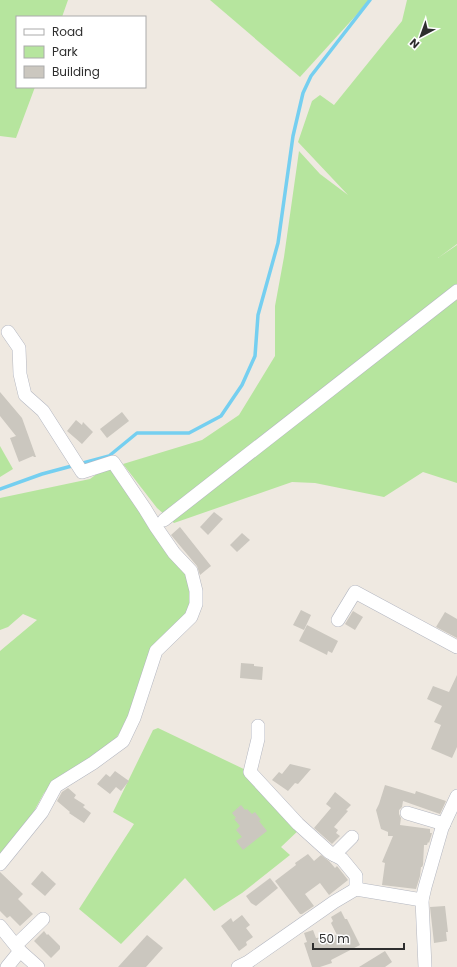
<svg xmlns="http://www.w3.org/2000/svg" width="457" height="967" viewBox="0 0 457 967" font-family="Poppins,sans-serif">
	<rect width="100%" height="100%" fill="#efe9e1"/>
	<!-- green -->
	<g fill="#b6e59e">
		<polygon points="0,0 68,0 62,17 17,17 17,87 35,87 16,138 0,136"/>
		<polygon points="210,0 370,0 300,77"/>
		<polygon points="407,0 457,0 457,244 438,258 457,245 457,483 423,472 384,497 315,483 292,482 174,523 157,508 123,464 202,440 239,415 275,356 275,306 284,257 299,151 320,174 348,195 298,142 312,101 320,95 334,105 402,21"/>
		<polygon points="0,446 13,469 0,477"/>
		<polygon points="113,462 193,578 190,613 155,643 139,704 116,738 44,793 33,813 0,859 0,651 37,620 23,614 8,627 0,630 0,498 90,479"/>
		<polygon points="158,728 250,772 301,828 281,847 290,855 242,893 214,911 185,878 121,944 79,909 134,824 113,812 153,730"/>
	</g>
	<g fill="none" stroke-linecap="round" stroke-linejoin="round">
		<!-- stream -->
		<polyline stroke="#75cff0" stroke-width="3.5" points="0,489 42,474 109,456 137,433 189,433 221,416 242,385 255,356 258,315 278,243 293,136 303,93 311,76 370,0"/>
	</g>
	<!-- building -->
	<g fill="#cbc7bf">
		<polygon points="0,392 22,418 36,457 34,457 33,456 19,462 10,438 16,436 0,416"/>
		<polygon points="122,412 129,421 107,438 100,429"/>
		<polygon points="76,420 82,425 83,422 93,432 82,444 67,431"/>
		<polygon points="214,512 223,519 208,535 200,527"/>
		<polygon points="180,527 211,566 200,575 197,566 171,535"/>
		<polygon points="242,533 250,540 237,552 230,545"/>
		<polygon points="301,610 311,615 304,630 293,625"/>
		<polygon points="353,611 363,617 355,630 345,624"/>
		<polygon points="445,612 457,619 457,638 436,627"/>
		<polygon points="307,625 338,641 332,653 328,651 327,655 299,641"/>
		<polygon points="241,663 254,664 254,666 263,667 262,680 240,678"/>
		<polygon points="457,675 457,747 452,758 431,749 441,725 434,722 442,706 427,699 433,686 449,692"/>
		<polygon points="290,764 311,769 298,784 295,783 288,791 272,780 279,772 282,774"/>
		<polygon points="115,771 129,781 121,791 116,787 110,794 97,784 106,774 110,777"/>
		<polygon points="385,785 415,794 416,791 446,801 440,814 403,801 402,807 399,810 399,814 401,818 400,825 430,829 430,833 432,833 429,843 428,842 427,845 424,845 423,865 422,867 421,867 420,876 416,889 382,885 385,863 382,862 393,836 388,836 388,832 381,829 376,810 379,804"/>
		<polygon points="68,788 76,795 74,798 85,805 83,807 91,813 84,823 69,813 70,812 57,801 62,792"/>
		<polygon points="335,792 351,805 346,810 348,811 334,827 338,830 336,833 340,836 332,844 314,828 331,808 326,804"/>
		<polygon points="241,805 245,810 247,809 252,814 255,812 261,820 259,821 267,831 243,850 236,841 242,837 236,830 240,826 234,819 236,818 232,813"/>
		<polygon points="308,854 314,861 321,855 329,861 335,868 337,866 348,880 329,895 320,883 305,894 314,906 302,914 300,914 275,881 296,865 295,863"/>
		<polygon points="42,871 56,884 45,896 31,884"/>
		<polygon points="0,872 23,894 18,899 33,914 20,926 10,916 7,918 0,911"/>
		<polygon points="270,878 278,888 256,906 251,903 246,896"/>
		<polygon points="445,906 448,932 446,932 447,941 434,943 430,907"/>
		<polygon points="341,911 345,919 347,919 360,945 331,960 332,963 320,967 312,967 304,943 307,942 304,933 313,930 316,938 337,935 331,923 333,921 331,917"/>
		<polygon points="242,915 250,925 246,928 253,937 246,942 247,945 239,951 221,926 231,918 233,922"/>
		<polygon points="44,931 47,935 48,934 60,946 60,949 51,958 34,941"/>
		<polygon points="147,935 163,948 146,967 118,967"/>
		<polygon points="385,951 392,962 385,967 359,967"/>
	</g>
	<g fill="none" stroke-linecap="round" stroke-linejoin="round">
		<!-- street casing -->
		<g stroke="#b4b7c1" stroke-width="14">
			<g id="street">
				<polyline points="164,520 457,291"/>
				<polyline points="338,620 355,592 457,647"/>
				<polyline points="258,726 258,739 250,772 298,824 329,852 342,859 356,876 356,889"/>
				<polyline points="407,813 444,824"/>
				<polyline points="334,855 352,837"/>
				<polyline points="0,864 42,812 56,786 93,763 123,741 134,718 156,651 191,617 196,604 196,591 191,571 174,553 156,527 145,509 113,462 82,472 43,411 25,395 20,374 19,348 8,332"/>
				<polyline points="0,926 20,951 38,967"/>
				<polyline points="16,945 43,919"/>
				<polyline points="7,967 20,951"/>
				<polyline points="238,967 248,962 334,902 356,889 422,900"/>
				<polyline points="425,967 422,900 425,887 442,828 457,796"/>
			</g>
		</g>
		<!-- street -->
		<use href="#street" stroke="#fff" stroke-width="13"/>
	</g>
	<!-- legend -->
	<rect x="16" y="16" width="130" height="72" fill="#ffffff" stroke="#ababab"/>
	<rect x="24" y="29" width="20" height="6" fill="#ffffff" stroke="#ababab"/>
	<text x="52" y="36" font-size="12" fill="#2e2e2e">Road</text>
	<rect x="24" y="46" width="20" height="12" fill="#b6e59e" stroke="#ababab"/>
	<text x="52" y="56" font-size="12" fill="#2e2e2e">Park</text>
	<rect x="24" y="66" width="20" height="12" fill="#cbc7bf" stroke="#ababab"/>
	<text x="52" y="76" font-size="12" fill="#2e2e2e">Building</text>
	<!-- north arrow -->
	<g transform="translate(421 36) rotate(221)" stroke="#ffffff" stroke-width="3" paint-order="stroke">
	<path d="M0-3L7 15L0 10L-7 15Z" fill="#2e2e2e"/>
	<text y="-6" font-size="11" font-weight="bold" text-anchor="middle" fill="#2e2e2e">N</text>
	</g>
	<!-- scale -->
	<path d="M313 943v6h91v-6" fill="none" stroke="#2e2e2e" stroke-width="2"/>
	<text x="319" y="943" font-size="12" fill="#2e2e2e" stroke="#ffffff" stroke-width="3" paint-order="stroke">50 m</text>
</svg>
